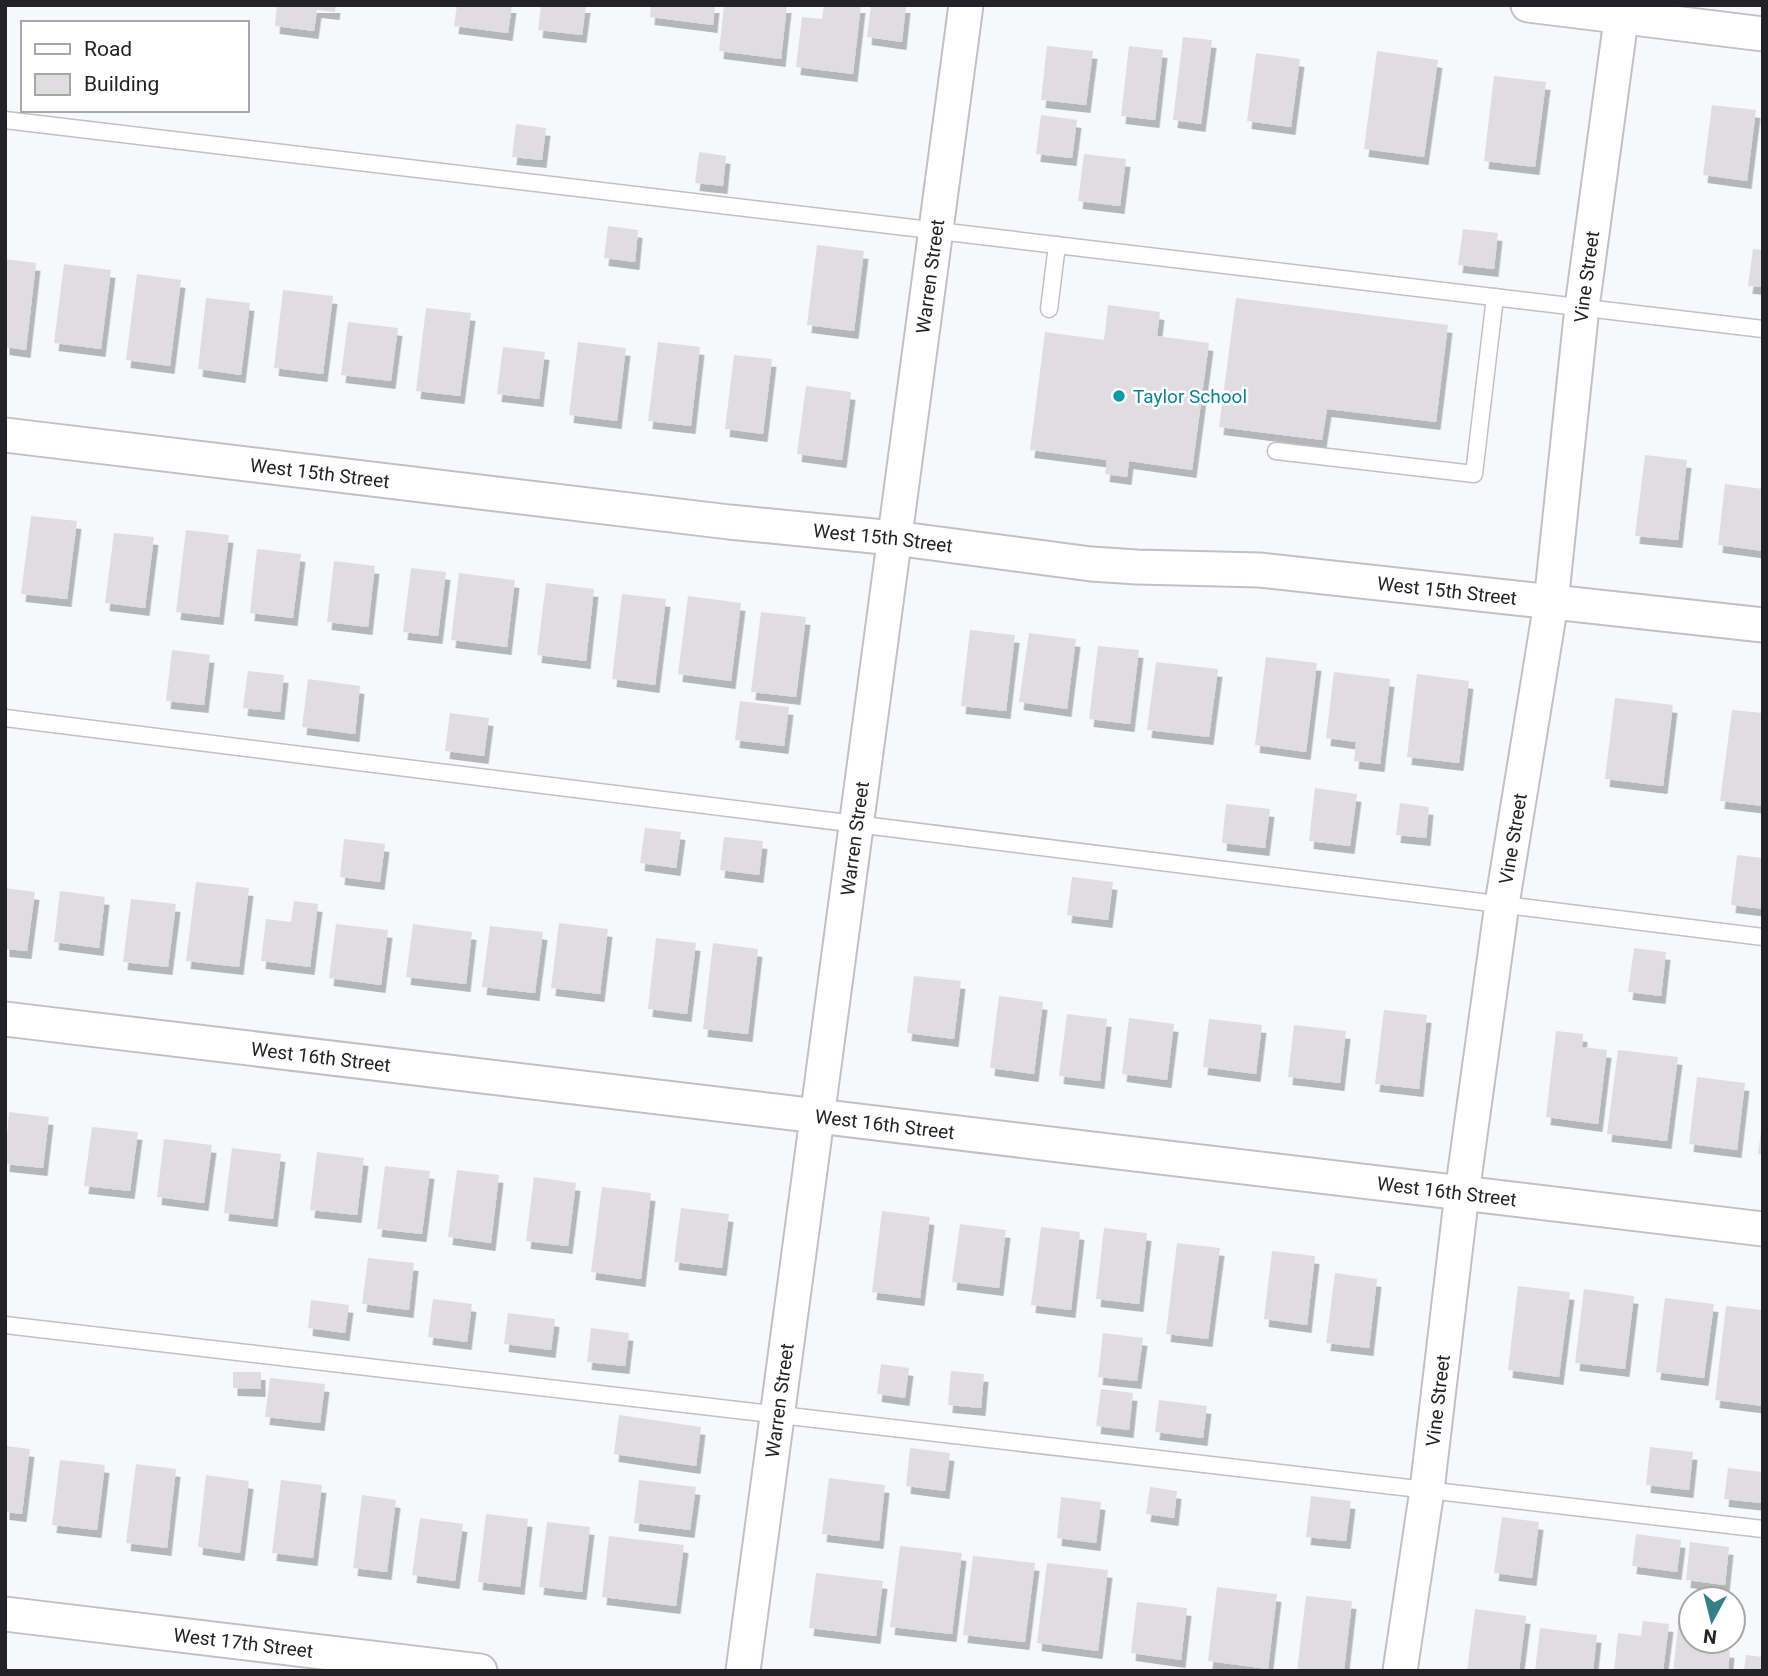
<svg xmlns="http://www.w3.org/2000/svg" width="1768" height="1676" viewBox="0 0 1768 1676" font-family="Roboto,sans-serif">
	<defs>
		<filter id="shadow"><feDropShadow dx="4.5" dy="8" stdDeviation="0" flood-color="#0004"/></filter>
	</defs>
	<rect width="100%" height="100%" fill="#f7f8fb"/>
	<!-- building -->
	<g fill="#e0dde0" filter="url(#shadow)">
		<polygon points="277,5 336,5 335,12 317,10 314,31 275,26"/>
		<polygon points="457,5 512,5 508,33 454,26"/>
		<polygon points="541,5 586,5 582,35 538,30"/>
		<polygon points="651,5 715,5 713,25 650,17"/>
		<polygon points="724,5 787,5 781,59 719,51"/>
		<polygon points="824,5 861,5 853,74 796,67 802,17 822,19"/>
		<polygon points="871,5 906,5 902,42 867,37"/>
		<polygon points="1183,37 1212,40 1201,124 1173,120"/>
		<polygon points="1047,46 1093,51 1086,105 1041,100"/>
		<polygon points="1129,46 1163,50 1155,120 1121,116"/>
		<polygon points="1377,51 1438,60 1424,157 1364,149"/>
		<polygon points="1256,53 1300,59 1291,127 1247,121"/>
		<polygon points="1494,76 1546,82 1535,167 1484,161"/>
		<polygon points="1712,105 1756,110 1747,181 1703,175"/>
		<polygon points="1041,115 1077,120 1072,158 1036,154"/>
		<polygon points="516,124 546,128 542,160 512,157"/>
		<polygon points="699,152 726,156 723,186 695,183"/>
		<polygon points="1084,154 1126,159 1120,206 1078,201"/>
		<polygon points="608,226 638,230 635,262 604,258"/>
		<polygon points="1463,229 1498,233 1494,269 1458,265"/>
		<polygon points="817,245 864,251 854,331 807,325"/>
		<polygon points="1753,249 1763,250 1763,287 1748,286"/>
		<polygon points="5,259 36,263 26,350 5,347"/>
		<polygon points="64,264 111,270 101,349 54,343"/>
		<polygon points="137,274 181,280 170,366 126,360"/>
		<polygon points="283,290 333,296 323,374 274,368"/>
		<polygon points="206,298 250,303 241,375 198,369"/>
		<polygon points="1236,298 1448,325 1436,422 1327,409 1322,440 1219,427"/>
		<polygon points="1108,305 1160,312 1157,336 1209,343 1192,470 1129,461 1127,477 1105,474 1107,460 1030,450 1045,332 1104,340"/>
		<polygon points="426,308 471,313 460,396 416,391"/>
		<polygon points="348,322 398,328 391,381 341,375"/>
		<polygon points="578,342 626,348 617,421 569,415"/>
		<polygon points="658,342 700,347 691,426 648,421"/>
		<polygon points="503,347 545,352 539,399 497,394"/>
		<polygon points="734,355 772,359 763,434 725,429"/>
		<polygon points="806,386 851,392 842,460 797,454"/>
		<polygon points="1645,455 1687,460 1678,540 1635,536"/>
		<polygon points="1725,484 1763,489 1763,551 1718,545"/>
		<polygon points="31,516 77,521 67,599 21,594"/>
		<polygon points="186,530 229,535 219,617 176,612"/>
		<polygon points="114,533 154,537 145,608 105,603"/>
		<polygon points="257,549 301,554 293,618 250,613"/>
		<polygon points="334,561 375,566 368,627 327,622"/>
		<polygon points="411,568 446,572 438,636 403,632"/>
		<polygon points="459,573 515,580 507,647 451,640"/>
		<polygon points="546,583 594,589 586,661 537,655"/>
		<polygon points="622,594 666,599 655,685 612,679"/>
		<polygon points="688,596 741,603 731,681 678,674"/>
		<polygon points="761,612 806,617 796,697 751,692"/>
		<polygon points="970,630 1015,635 1006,711 961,706"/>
		<polygon points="1029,633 1076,639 1067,709 1019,702"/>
		<polygon points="1098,646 1139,650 1130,724 1089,719"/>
		<polygon points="172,650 210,655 204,705 166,701"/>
		<polygon points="1266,657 1317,663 1306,752 1255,745"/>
		<polygon points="1156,662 1218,669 1209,737 1147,730"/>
		<polygon points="248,671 284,675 280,712 243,708"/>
		<polygon points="1334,672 1390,679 1380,764 1354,761 1356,742 1326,738"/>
		<polygon points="1417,674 1469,681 1459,763 1407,757"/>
		<polygon points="308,679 360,686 355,734 302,727"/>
		<polygon points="1615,698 1673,705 1663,786 1605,779"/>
		<polygon points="740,701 789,707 784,746 735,740"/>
		<polygon points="1732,710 1763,713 1763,806 1720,801"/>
		<polygon points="450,713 489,718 484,756 445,751"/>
		<polygon points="1315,788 1357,794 1350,846 1309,841"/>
		<polygon points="1400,803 1429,807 1426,838 1396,835"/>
		<polygon points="1226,804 1270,809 1265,848 1222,843"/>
		<polygon points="645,828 681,832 676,868 640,863"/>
		<polygon points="724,837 763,841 759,875 720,870"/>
		<polygon points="344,839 385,844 380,882 340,877"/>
		<polygon points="1737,855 1763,858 1763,909 1731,905"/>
		<polygon points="1072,877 1113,882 1108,920 1067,915"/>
		<polygon points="196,882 249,888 239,967 186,961"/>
		<polygon points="5,888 35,892 27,951 5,949"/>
		<polygon points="60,891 105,897 99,948 54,942"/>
		<polygon points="131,899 176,904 168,967 123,962"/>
		<polygon points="294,901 318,904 310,967 261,961 266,919 291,922"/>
		<polygon points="559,923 608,929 600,994 551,988"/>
		<polygon points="336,924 388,930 381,985 329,978"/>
		<polygon points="413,924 472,932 466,984 406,977"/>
		<polygon points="490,926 543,932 535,993 482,987"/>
		<polygon points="656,938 696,943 687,1014 648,1009"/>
		<polygon points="713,943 758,949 748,1034 703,1029"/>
		<polygon points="1634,948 1666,952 1661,996 1628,992"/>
		<polygon points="914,976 961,981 954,1039 907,1033"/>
		<polygon points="999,996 1043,1002 1034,1074 990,1068"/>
		<polygon points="1384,1010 1427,1015 1419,1089 1375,1084"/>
		<polygon points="1067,1014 1107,1019 1100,1081 1059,1076"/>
		<polygon points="1129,1018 1174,1024 1167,1080 1122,1074"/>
		<polygon points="1209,1019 1262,1025 1256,1074 1203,1067"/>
		<polygon points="1294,1025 1346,1031 1340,1083 1288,1077"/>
		<polygon points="1556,1031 1583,1034 1582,1047 1607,1050 1598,1124 1546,1117"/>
		<polygon points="1618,1050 1678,1057 1667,1141 1607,1134"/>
		<polygon points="1697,1077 1745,1083 1737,1150 1689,1144"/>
		<polygon points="9,1112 49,1117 43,1168 5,1164"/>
		<polygon points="92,1127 138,1132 130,1191 84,1186"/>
		<polygon points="1761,1132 1763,1132 1763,1154 1758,1154"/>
		<polygon points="164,1139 212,1145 204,1203 157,1197"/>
		<polygon points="232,1148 281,1154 273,1219 224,1213"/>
		<polygon points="317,1152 364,1158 357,1215 310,1210"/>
		<polygon points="385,1166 430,1171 422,1234 377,1229"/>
		<polygon points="457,1170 499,1175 491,1243 448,1237"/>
		<polygon points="534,1177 576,1183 568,1246 526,1241"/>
		<polygon points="602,1187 651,1193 641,1279 591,1272"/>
		<polygon points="681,1208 729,1214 722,1268 674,1262"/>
		<polygon points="882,1211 930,1217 920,1298 872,1292"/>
		<polygon points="960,1224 1006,1230 999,1288 952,1282"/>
		<polygon points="1041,1227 1080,1232 1071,1310 1031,1305"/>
		<polygon points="1104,1228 1147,1233 1139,1304 1096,1299"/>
		<polygon points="1177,1243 1220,1248 1208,1339 1166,1334"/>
		<polygon points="1272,1251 1315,1256 1307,1325 1264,1319"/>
		<polygon points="368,1258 414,1263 409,1310 362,1304"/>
		<polygon points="1335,1273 1377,1279 1369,1348 1326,1343"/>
		<polygon points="1518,1286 1570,1292 1559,1377 1508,1370"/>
		<polygon points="1584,1289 1634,1296 1625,1369 1575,1363"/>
		<polygon points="1665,1298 1714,1304 1704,1378 1656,1372"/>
		<polygon points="433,1299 472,1304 467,1342 428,1337"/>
		<polygon points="311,1300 349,1305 345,1333 308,1328"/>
		<polygon points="1726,1306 1763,1310 1763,1406 1715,1400"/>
		<polygon points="508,1313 555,1319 551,1350 504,1344"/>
		<polygon points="591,1328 629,1333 625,1366 587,1362"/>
		<polygon points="1103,1333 1143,1338 1137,1381 1098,1377"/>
		<polygon points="881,1364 909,1368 905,1398 877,1394"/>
		<polygon points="951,1371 984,1374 981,1408 948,1405"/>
		<polygon points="233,1372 261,1372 261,1389 233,1388"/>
		<polygon points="270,1378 325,1384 320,1423 265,1417"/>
		<polygon points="1101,1389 1133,1393 1129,1430 1096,1426"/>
		<polygon points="1159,1400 1207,1406 1203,1438 1155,1432"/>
		<polygon points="619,1415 701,1427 696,1466 614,1454"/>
		<polygon points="5,1446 30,1449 22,1514 5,1512"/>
		<polygon points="1650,1447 1693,1452 1689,1490 1646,1485"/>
		<polygon points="910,1448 950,1453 945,1491 906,1486"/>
		<polygon points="60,1460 105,1465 97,1530 52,1525"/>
		<polygon points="136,1464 176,1469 167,1548 126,1543"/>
		<polygon points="1728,1468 1763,1472 1761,1503 1724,1499"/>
		<polygon points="206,1475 249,1481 240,1553 198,1547"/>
		<polygon points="829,1478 885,1485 879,1541 822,1534"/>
		<polygon points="281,1480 322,1485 313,1558 272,1553"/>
		<polygon points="639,1480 696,1487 690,1530 634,1523"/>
		<polygon points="1150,1487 1177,1491 1174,1518 1146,1514"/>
		<polygon points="362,1495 396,1500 387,1572 353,1568"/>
		<polygon points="1311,1496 1351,1501 1346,1541 1306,1537"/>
		<polygon points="1061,1497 1101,1502 1096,1543 1057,1538"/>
		<polygon points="486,1514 528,1519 520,1587 478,1582"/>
		<polygon points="1502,1517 1539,1522 1532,1578 1494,1573"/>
		<polygon points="420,1518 463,1524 455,1581 412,1575"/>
		<polygon points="547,1522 590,1527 582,1592 539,1587"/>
		<polygon points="1636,1534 1681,1540 1677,1572 1632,1566"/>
		<polygon points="609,1536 684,1545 676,1606 602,1597"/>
		<polygon points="1690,1542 1729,1547 1725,1585 1686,1580"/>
		<polygon points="900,1546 962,1553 952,1634 890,1627"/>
		<polygon points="973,1556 1035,1563 1025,1642 963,1635"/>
		<polygon points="1047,1563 1108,1570 1098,1651 1037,1643"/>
		<polygon points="816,1573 883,1581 876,1636 809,1628"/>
		<polygon points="1217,1587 1277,1594 1268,1669 1208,1661"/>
		<polygon points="1306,1596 1352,1601 1344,1671 1297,1671"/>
		<polygon points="1137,1602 1187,1608 1181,1660 1131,1653"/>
		<polygon points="1475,1609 1526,1616 1519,1671 1467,1671"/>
		<polygon points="1679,1619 1691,1621 1691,1641 1705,1641 1704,1647 1730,1650 1728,1671 1673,1671"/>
		<polygon points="1643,1621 1669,1624 1663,1671 1614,1671 1618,1633 1641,1636"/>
		<polygon points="1540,1628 1597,1635 1593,1671 1535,1671"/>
		<polygon points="1746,1655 1763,1657 1763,1671 1744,1671"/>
	</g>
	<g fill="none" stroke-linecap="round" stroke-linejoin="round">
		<!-- lane casing -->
		<g stroke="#c1c1c4" stroke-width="19">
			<g id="lane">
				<polyline points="5,120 1763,329"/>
				<polyline points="1049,309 1057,245"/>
				<polyline points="1276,451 1474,474 1495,297"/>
				<polyline points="5,718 1763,937"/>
				<polyline points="5,1325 1763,1529"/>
			</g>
		</g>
		<!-- street casing -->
		<g stroke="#c1c1c4" stroke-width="37">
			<g id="street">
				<polyline points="1528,5 1763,34"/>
				<path id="s1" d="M5 435 729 522 894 538 1091 564 1137 567 1260 570 1763 625"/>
				<path id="s2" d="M5 1019 1763 1229"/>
				<path id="s3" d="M5 1614 480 1671"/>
				<path id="s4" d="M743 1671 966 5"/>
				<path id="s5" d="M1400 1671 1427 1490 1462 1193 1502 904 1551 603 1582 307 1623 5"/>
			</g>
		</g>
		<!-- lane -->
		<use href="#lane" stroke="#fff" stroke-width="16"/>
		<!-- street -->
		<use href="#street" stroke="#fff" stroke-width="33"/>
	</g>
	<!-- markers -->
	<circle fill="#0f9aa8" stroke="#fff" stroke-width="2.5" cx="1119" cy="396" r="7"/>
	<g text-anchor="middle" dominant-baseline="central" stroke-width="5" stroke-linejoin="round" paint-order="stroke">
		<!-- street labels -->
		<g font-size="19" fill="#232325" stroke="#fff">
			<text stroke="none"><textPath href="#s4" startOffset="1407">Warren Street</textPath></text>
			<text stroke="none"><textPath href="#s5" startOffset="1407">Vine Street</textPath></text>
			<text stroke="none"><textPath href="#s1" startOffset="317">West 15th Street</textPath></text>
			<text stroke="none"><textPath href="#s1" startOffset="884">West 15th Street</textPath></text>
			<text stroke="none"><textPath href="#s1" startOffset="1451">West 15th Street</textPath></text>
			<text stroke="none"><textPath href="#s4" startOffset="840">Warren Street</textPath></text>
			<text stroke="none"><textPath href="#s5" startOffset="840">Vine Street</textPath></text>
			<text stroke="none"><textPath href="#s2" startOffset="318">West 16th Street</textPath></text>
			<text stroke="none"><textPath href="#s2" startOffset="886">West 16th Street</textPath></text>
			<text stroke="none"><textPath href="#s2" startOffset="1452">West 16th Street</textPath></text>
			<text stroke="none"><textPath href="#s4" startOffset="273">Warren Street</textPath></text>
			<text stroke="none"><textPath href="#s5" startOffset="273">Vine Street</textPath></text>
			<text stroke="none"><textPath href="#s3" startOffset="240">West 17th Street</textPath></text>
		</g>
		<!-- culture labels -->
		<g font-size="19" fill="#0d838f" stroke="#fff" text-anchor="start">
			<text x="1133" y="396">Taylor School</text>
		</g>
	</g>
	<!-- border -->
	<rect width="1768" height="1676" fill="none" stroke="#232325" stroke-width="14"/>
	<!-- legend -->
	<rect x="21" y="21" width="228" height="91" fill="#ffffff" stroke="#a7a7a8" stroke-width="2"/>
	<rect x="35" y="44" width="35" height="10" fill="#ffffff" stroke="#a7a7a8" stroke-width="2"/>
	<text x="84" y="56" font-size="21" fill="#232325">Road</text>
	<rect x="35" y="74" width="35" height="21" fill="#e0dde0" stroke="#a7a7a8" stroke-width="2"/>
	<text x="84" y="91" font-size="21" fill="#232325">Building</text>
	<!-- north arrow -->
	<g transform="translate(1712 1620) rotate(187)"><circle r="33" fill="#ffffff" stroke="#a7a7a8" stroke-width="2"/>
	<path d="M0-5L12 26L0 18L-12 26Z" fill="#377f87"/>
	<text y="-10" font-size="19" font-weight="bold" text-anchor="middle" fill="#232325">N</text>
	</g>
</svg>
